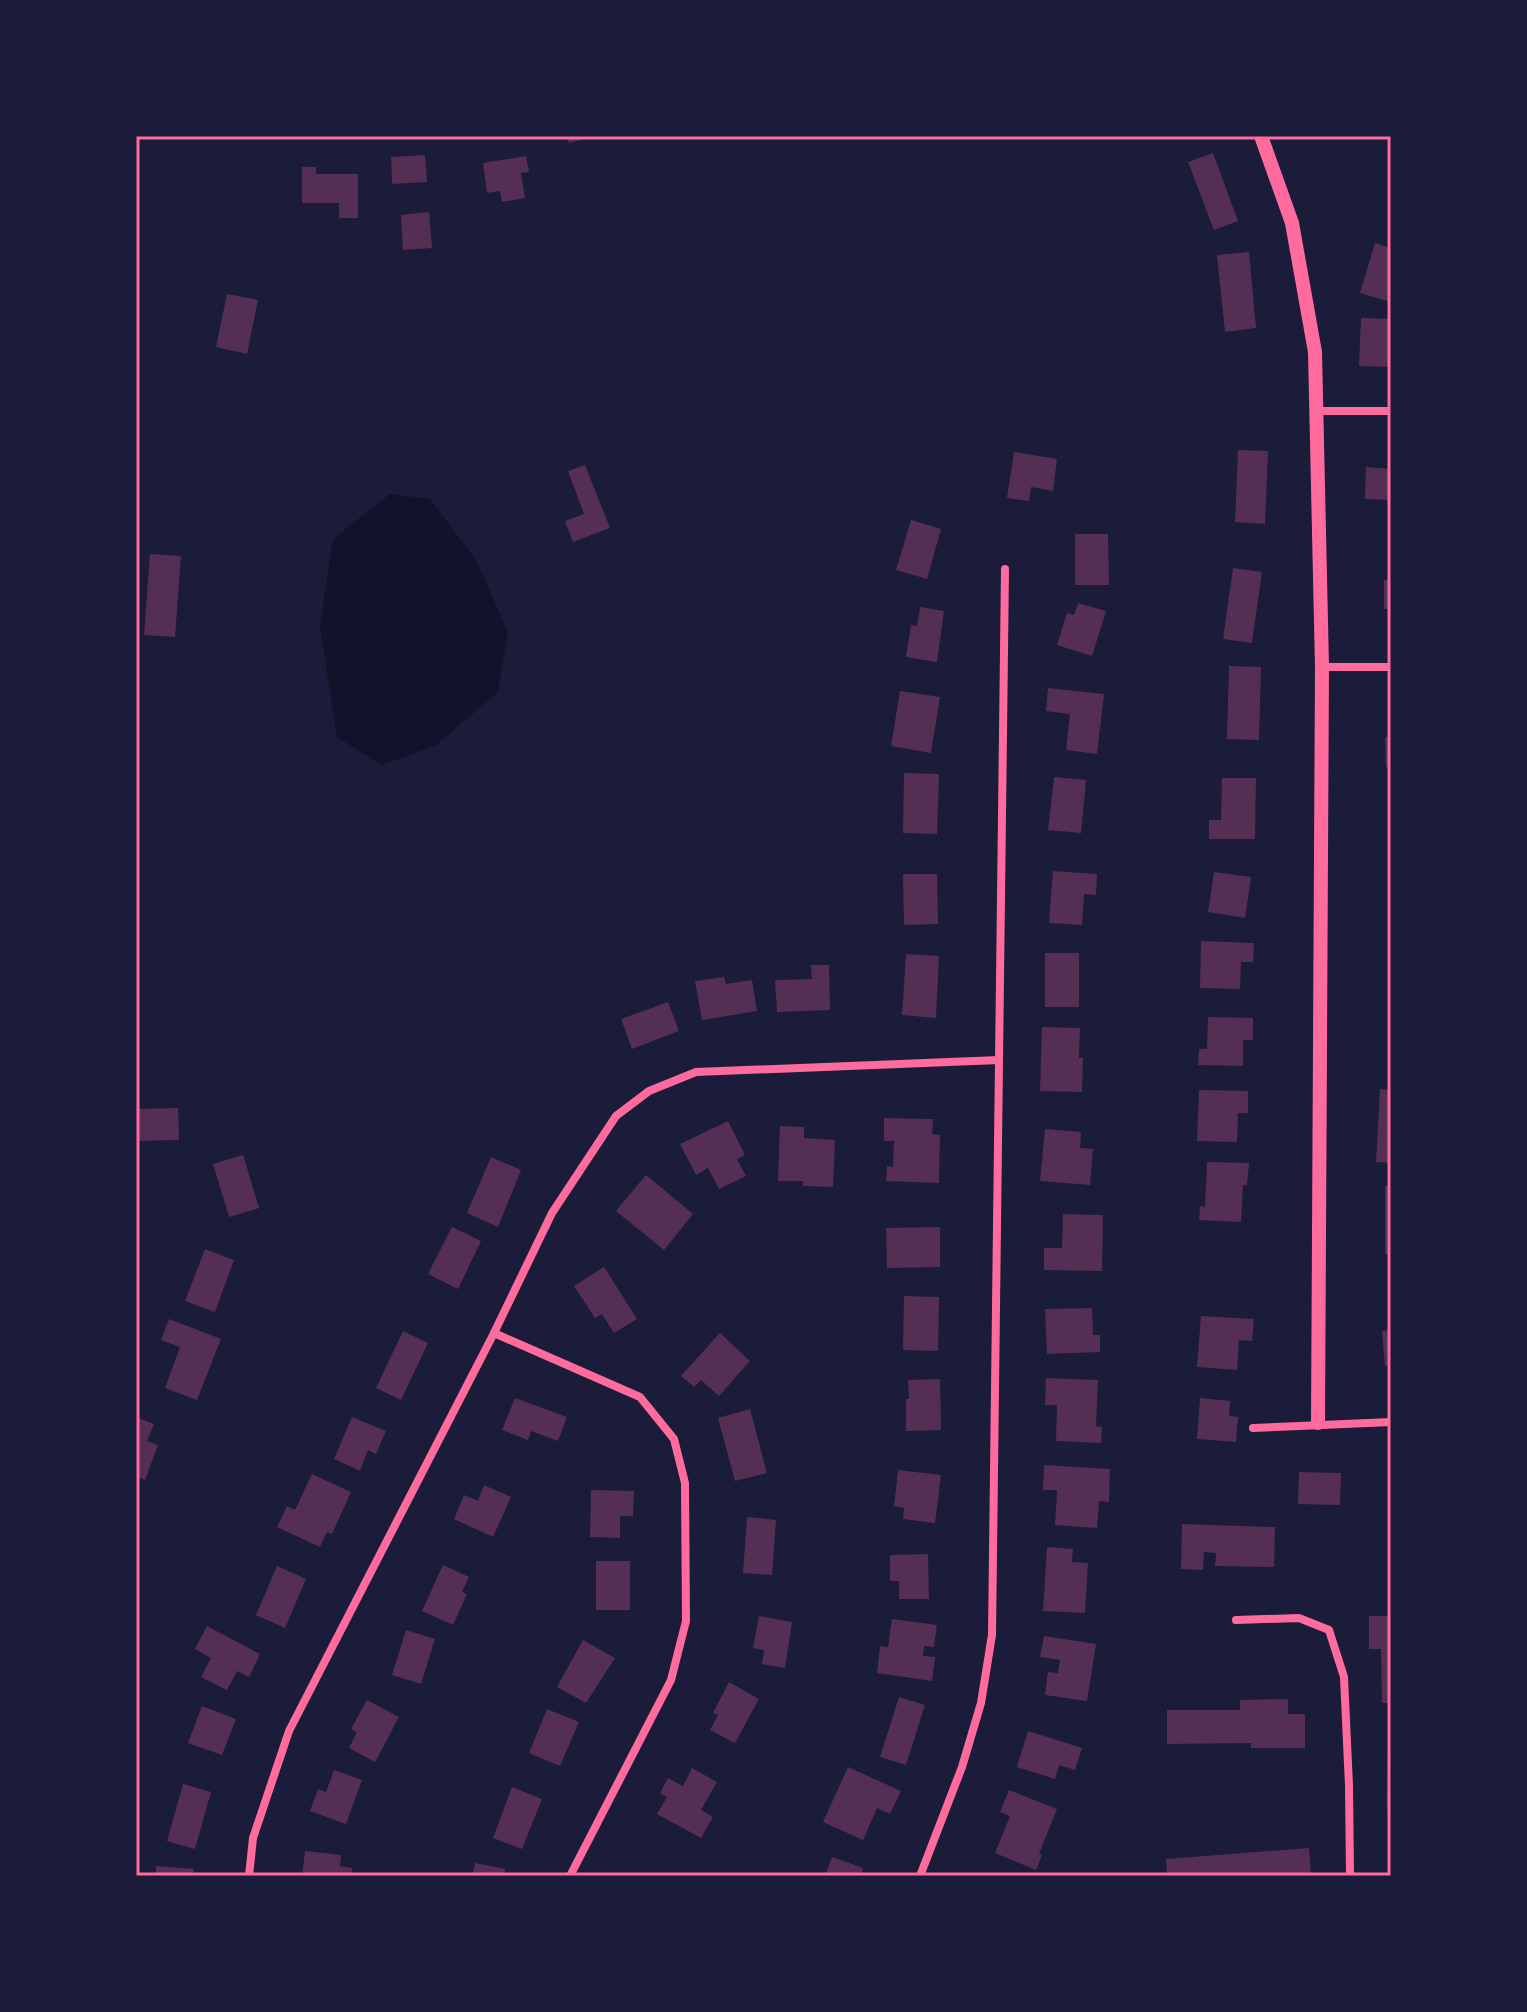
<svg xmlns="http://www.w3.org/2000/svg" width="1527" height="2012" viewBox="0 0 1527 2012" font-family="Cabin,sans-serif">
	<rect width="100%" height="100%" fill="#1b1b3a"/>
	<!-- water -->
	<polygon fill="#12122b" points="390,494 430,499 476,560 508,632 498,692 435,746 381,765 337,737 320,626 333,539"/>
	<!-- building -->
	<g fill="#542f53">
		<polygon points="567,136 594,136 594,137 569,143"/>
		<polygon points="1213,153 1238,221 1214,230 1188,162"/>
		<polygon points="425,155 427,182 392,184 391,157"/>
		<polygon points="526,156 529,172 521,173 525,198 502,202 500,191 487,193 483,163"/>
		<polygon points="302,167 316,167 316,174 358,174 358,218 339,218 339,203 302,203"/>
		<polygon points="429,212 432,248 403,250 401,215"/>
		<polygon points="1375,243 1391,248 1391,302 1360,293"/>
		<polygon points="1249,252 1256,328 1225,332 1217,255"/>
		<polygon points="227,294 258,300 247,354 216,347"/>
		<polygon points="1361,318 1391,319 1391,367 1359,366"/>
		<polygon points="1238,450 1268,451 1265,524 1235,522"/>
		<polygon points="1014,452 1057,459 1053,491 1031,487 1029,501 1007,498"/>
		<polygon points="585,465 610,528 573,542 565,521 584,514 568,471"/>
		<polygon points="1366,467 1391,469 1391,500 1365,499"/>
		<polygon points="911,520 941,529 927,579 896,570"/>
		<polygon points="1075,534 1108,534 1109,585 1075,585"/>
		<polygon points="150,554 181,556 175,637 144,635"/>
		<polygon points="1233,568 1262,572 1252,643 1223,639"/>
		<rect x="1384" y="580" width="7" height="29"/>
		<polygon points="1078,603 1106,611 1092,656 1057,645 1067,613 1074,615"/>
		<polygon points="920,607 944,611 937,662 906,657 911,625 917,626"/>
		<polygon points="1229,666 1261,667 1259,740 1227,739"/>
		<polygon points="1048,688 1104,694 1097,754 1066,750 1070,714 1046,711"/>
		<polygon points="900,691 940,697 931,753 891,746"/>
		<polygon points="1385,737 1391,737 1391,767 1386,767"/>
		<polygon points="904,773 939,774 937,834 903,833"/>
		<polygon points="1054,777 1086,780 1081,833 1048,830"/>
		<polygon points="1222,778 1256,778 1255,839 1209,839 1209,820 1221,820"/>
		<polygon points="1053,871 1097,874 1096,895 1084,894 1082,925 1049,923"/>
		<polygon points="1214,872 1251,877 1245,918 1208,912"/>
		<polygon points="903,874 937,874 938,924 904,925"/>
		<polygon points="1201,941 1254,943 1253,962 1241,962 1240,989 1200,988"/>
		<rect x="1045" y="953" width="34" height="54"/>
		<polygon points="906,954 939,956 936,1018 902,1015"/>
		<polygon points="811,965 829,965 830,1010 777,1012 775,980 812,979"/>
		<polygon points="724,977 726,984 752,980 757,1011 702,1020 695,981"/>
		<polygon points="668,1002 679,1031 632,1049 621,1019"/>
		<polygon points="1208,1017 1253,1018 1253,1040 1243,1040 1243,1066 1198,1065 1199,1049 1207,1049"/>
		<polygon points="1042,1027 1080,1028 1079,1058 1083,1058 1082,1092 1040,1091"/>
		<polygon points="1380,1089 1391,1090 1391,1163 1376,1162"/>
		<polygon points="1199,1090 1248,1091 1248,1113 1238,1113 1237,1142 1197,1141"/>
		<polygon points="178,1108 179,1140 136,1141 136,1109"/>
		<polygon points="884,1118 933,1119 932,1134 940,1135 939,1183 886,1181 887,1166 893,1167 894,1141 884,1141"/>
		<polygon points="728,1121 745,1155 737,1159 746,1176 719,1189 708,1168 696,1175 680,1144"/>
		<polygon points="780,1126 804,1127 804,1138 835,1140 833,1187 803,1186 803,1181 778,1181"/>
		<polygon points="1045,1129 1081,1132 1080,1148 1093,1149 1090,1185 1040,1181"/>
		<polygon points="243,1155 259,1208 229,1217 213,1164"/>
		<polygon points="491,1157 521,1170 498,1227 467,1213"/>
		<polygon points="1207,1162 1249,1163 1247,1185 1243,1185 1241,1222 1199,1220 1200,1206 1205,1207"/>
		<polygon points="646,1175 693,1214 664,1250 616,1211"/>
		<rect x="1385" y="1186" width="6" height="68"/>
		<polygon points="1063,1214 1103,1215 1102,1271 1044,1270 1044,1248 1062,1248"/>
		<polygon points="452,1227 481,1241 458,1289 428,1274"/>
		<polygon points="940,1227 940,1267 887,1268 886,1228"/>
		<polygon points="205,1249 234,1260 215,1312 185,1301"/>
		<polygon points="604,1267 637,1319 614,1333 602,1314 595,1318 574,1286"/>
		<polygon points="904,1296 939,1297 938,1351 903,1350"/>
		<polygon points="1092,1308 1093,1335 1100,1335 1100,1352 1047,1354 1045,1309"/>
		<polygon points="1201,1316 1254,1319 1252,1341 1239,1340 1237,1370 1197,1367"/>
		<polygon points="169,1319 221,1339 197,1400 165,1388 180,1347 161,1340"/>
		<polygon points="1391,1330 1391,1365 1385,1366 1382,1331"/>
		<polygon points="403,1331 428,1343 401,1400 376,1388"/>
		<polygon points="720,1333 750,1361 719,1396 701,1380 694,1387 681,1376"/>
		<polygon points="1046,1378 1098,1380 1096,1426 1102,1427 1101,1443 1056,1441 1057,1405 1045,1405"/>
		<polygon points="940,1379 941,1430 906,1431 906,1399 909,1399 908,1380"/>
		<polygon points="515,1398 567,1417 558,1441 531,1431 528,1440 502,1430"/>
		<polygon points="1200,1398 1230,1401 1229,1416 1238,1417 1236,1442 1197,1439"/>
		<polygon points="750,1409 767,1473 735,1481 718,1418"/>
		<polygon points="136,1417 154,1424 147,1441 158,1445 145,1480 136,1476"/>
		<polygon points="352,1417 386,1431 376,1454 368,1450 360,1471 334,1459"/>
		<polygon points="1044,1465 1110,1469 1109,1502 1099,1501 1097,1528 1055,1525 1057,1490 1043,1490"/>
		<polygon points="898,1470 941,1475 935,1523 903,1519 904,1508 894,1506"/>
		<polygon points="1299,1472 1341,1473 1340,1505 1298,1504"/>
		<polygon points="312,1474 351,1492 332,1534 327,1532 320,1547 277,1527 287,1506 295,1510"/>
		<polygon points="484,1485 511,1497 493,1537 454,1519 464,1495 478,1501"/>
		<polygon points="591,1490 634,1491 633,1516 620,1516 620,1538 590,1537"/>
		<polygon points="747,1517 776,1520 772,1575 743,1573"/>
		<polygon points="1182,1524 1275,1527 1274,1567 1215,1566 1216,1553 1204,1552 1203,1570 1181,1569"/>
		<polygon points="1047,1547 1073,1549 1072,1562 1088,1563 1085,1613 1043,1611"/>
		<polygon points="928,1554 929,1599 899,1599 899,1581 890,1581 890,1555"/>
		<rect x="596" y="1561" width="34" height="49"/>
		<polygon points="443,1565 469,1577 462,1592 467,1594 453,1625 422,1611"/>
		<polygon points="277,1566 306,1579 285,1628 256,1615"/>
		<polygon points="759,1616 792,1622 785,1668 762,1664 764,1650 753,1648"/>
		<polygon points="1369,1616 1391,1616 1391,1703 1382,1703 1381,1649 1369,1649"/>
		<polygon points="892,1619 937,1625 934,1647 924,1646 923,1656 935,1657 932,1681 877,1673 880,1646 888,1647"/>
		<polygon points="207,1626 260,1654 249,1677 237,1671 227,1690 201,1677 211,1658 195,1649"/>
		<polygon points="406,1630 435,1639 421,1684 392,1675"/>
		<polygon points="1044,1636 1096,1644 1087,1701 1045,1695 1048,1672 1058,1673 1060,1660 1040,1657"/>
		<polygon points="583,1640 615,1658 586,1703 557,1687"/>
		<polygon points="729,1682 759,1699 735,1743 710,1730 718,1715 713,1713"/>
		<polygon points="899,1697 925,1705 906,1765 880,1757"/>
		<polygon points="1288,1699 1288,1714 1305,1714 1305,1748 1251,1748 1251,1743 1167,1744 1167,1710 1240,1710 1240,1700"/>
		<polygon points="367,1700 399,1717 375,1762 349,1748 357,1732 351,1729"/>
		<polygon points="202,1706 236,1719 222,1755 188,1743"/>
		<polygon points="547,1709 579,1722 560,1766 529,1753"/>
		<polygon points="1028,1731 1082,1748 1075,1770 1059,1765 1055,1779 1017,1767"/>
		<polygon points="1388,1750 1391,1750 1391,1810 1387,1810"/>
		<polygon points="848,1767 901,1791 890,1814 877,1808 863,1840 823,1822"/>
		<polygon points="692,1768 717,1782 701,1810 713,1817 701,1838 657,1814 667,1797 660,1793 668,1778 683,1786"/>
		<polygon points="334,1770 362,1780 346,1824 310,1811 318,1789 326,1792"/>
		<polygon points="183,1784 211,1792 195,1849 167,1841"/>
		<polygon points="512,1787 542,1799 522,1849 493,1838"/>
		<polygon points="1009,1790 1057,1809 1039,1854 1042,1855 1036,1870 995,1853 1010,1816 1000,1812"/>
		<polygon points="1309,1848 1311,1876 1167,1876 1166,1859"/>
		<polygon points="305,1851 341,1855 340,1866 352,1868 351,1876 302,1876"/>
		<polygon points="832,1857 863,1868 861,1876 825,1876"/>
		<polygon points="475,1863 505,1869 504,1876 472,1876"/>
		<polygon points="156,1866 194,1869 193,1876 156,1876"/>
	</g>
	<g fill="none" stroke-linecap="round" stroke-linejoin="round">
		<!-- minor -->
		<g stroke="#ff6b9d" stroke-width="8">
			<polyline points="1316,411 1391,411"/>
			<polyline points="1322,667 1391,667"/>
			<polyline points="494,1333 640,1397 674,1439 685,1483 686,1621 671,1680 570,1876"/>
			<polyline points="1253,1428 1391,1422"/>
			<polyline points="1236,1620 1299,1618 1329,1630 1344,1677 1349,1786 1350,1876"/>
			<polyline points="249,1876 253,1838 289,1731 494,1333 552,1213 616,1116 649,1091 696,1072 999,1060"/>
			<polyline points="920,1876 962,1767 981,1703 992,1635 1005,569"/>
		</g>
		<!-- tertiary -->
		<polyline stroke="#ff6b9d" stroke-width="14" points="1261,136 1292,223 1315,352 1322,667 1318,1423"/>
	</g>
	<!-- border -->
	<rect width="1527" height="2012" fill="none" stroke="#1b1b3a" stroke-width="276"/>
	<rect x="138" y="138" width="1251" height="1736" fill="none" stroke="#ff6b9d" stroke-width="3"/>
</svg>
